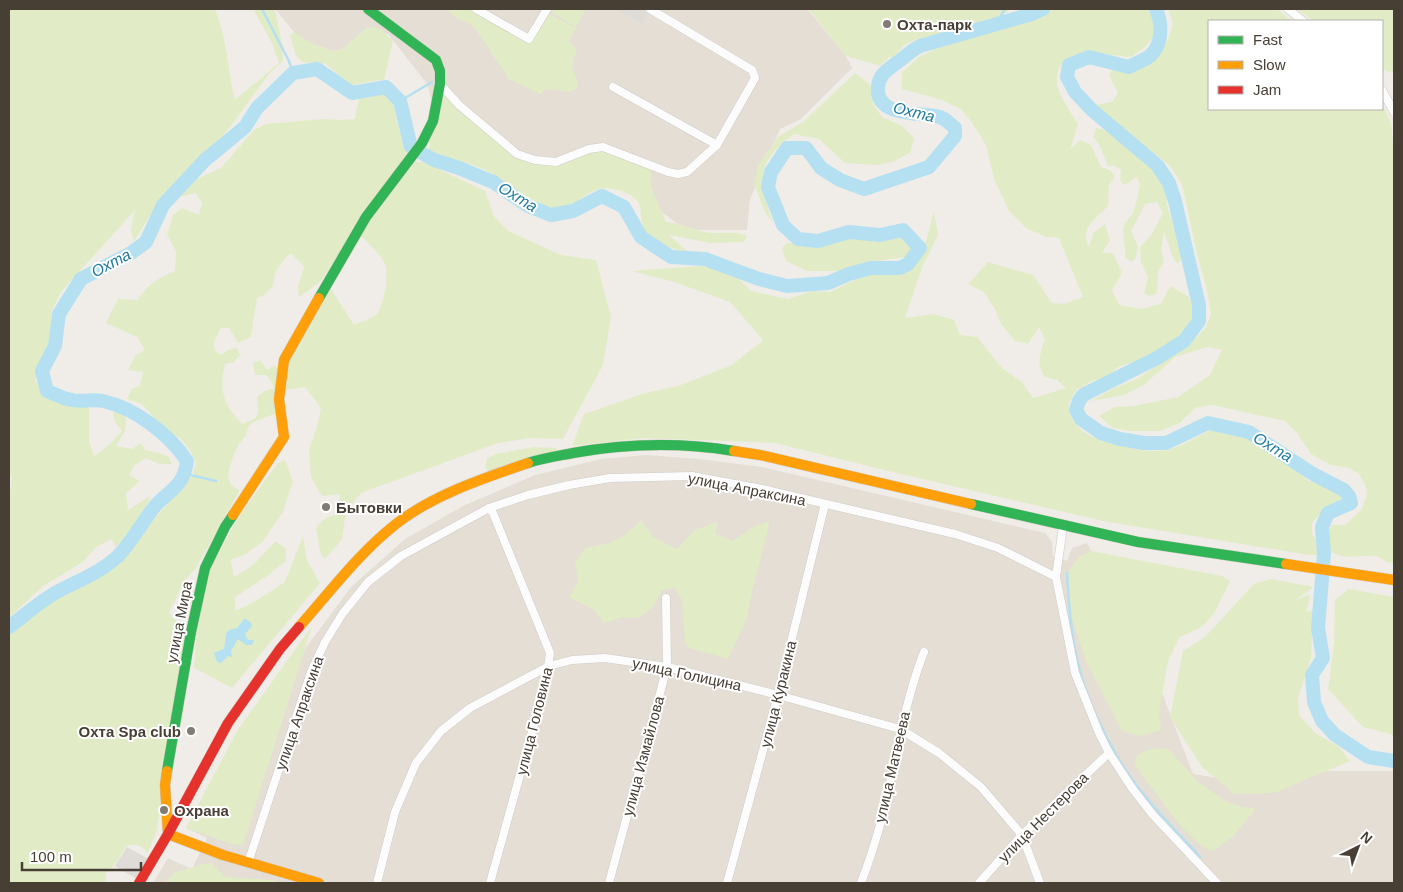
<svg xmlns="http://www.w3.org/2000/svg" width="1403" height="892" viewBox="0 0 1403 892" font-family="Helvetica,sans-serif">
	<rect width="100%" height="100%" fill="#f0ede8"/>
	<!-- residential -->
	<g fill="#e5ded5">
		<polygon points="275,9 805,9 809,11 846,56 852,68 801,119 780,129 750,199 747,230 686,230 624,184 537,195 434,113 428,85 388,34 367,28 341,50 330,51 323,47 297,43 294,32"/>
		<polygon points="646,455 699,459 762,467 1045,533 1052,542 1053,556 1067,561 1072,548 1087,543 1153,669 1193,774 1279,788 1323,771 1394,771 1394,883 153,883 168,858 192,869 207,838 186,828 241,735 351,587 405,539 463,506 535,475 601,459"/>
	</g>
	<!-- green -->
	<g fill="#e1ecc6">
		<path d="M9 9H215C227 38 228 70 235 100L279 63 272 43 253 9H275L283 49V61L268 75 228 130 160 200 134 241 131 230 135 210 61 292 52 310 49 343 35 381 45 395 66 403 89 408V441L94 456 109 445 122 431 115 422 113 412H117L126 417 125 431 116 446 132 449 141 443 145 450 159 453 169 457 172 464H159L146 458 134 466 129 475 140 481 126 493 128 510 150 496C146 517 130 532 116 547L111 539 95 548 83 562 43 586 9 618V498L12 476 9 478Z"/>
		<polygon points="445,9 476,9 529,39 538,24 542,26 549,14 576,28 568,42 577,48 572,67 578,82 577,88 570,92 546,89 540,94 509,79 477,31 468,22 460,20"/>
		<polygon points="552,9 581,9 585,11 576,27 551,12"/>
		<polygon points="806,9 1011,9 1000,17 984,20 969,27 914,40 903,46 894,57 889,57 880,66 846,56 810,11"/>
		<path d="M1054 9H1153L1154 10 1159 30 1145 47 1131 57C1109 55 1055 44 1057 82 1057 93 1072 114 1078 124L1070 150 1080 140 1091 145 1101 167 1110 170 1115 176 1109 186 1108 206C1097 218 1079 228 1089 247L1093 233 1105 224 1110 240 1102 253H1113L1122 273 1112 290 1119 305 1141 309 1160 304 1171 286 1189 297 1195 310 1190 328 1177 342 1136 361 1118 367 1111 375 1092 381 1081 388H1075L1077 389C1074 395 1068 402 1069 410 1070 419 1080 430 1087 434 1100 442 1142 452 1158 451 1177 450 1194 438 1211 430L1249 439 1272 452 1309 481 1328 487 1342 495V502L1321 513 1312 523V534L1318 542 1319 555H1309L1103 521 884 470 775 443 644 438 572 446 584 414 645 393 678 386 732 365 763 340 730 302 674 282 631 271 700 266 731 271 751 291 788 299 812 291 830 292 873 271 901 272 924 249 934 211 938 235 922 268 905 318 934 314 954 320 960 335 977 337 1002 368 1022 382 1033 398 1066 388 1057 380 1045 377 1039 366 1041 350 1045 339 1039 327 1028 344 1015 341 1001 324 995 309 984 292 968 284 988 262 1033 275 1052 303 1064 304 1083 297 1059 238 1046 237 1026 228 1009 211 994 179 986 145 972 123 961 109 942 100 902 89V73L919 57 944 45 995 28 1030 20Z"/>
		<path d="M1168 9H1277L1292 21H1209V109H1382V104L1391 123 1394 152V562L1389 563C1385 561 1380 557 1375 556 1356 554 1339 563 1326 546V535L1332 525H1345L1361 510 1367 496 1366 487 1359 474 1350 468 1331 465 1311 454 1296 432 1285 421 1212 405 1195 408 1180 423 1160 431H1130L1113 428 1099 416 1114 407 1134 406 1178 397 1210 375 1222 350 1208 347 1175 357 1145 384 1124 395 1091 401 1114 388 1137 379 1192 341 1205 329 1211 314 1207 290 1197 254 1182 184 1170 166 1095 105 1112 102 1118 93 1109 75 1113 68 1132 72 1153 60 1168 39 1173 24Z"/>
		<polygon points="1296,9 1394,9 1394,71 1389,72 1382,68 1382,21 1314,21"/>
		<polygon points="375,27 382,30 393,41 384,80 372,81 353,85 345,81 326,64 302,62 296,55 290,35 294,32 314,45 323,47 331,51 341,50 367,28"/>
		<path d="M855 73 872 86 873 104 882 117 902 126 914 138 911 152 895 161 878 165 845 163 819 139 794 134C755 163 758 180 773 223L765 212 754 184 758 165 778 137 803 122Z"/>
		<path d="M440 84 517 154 556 162 603 147 651 166V187L666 222C680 223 691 229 705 232 719 235 733 230 747 236L744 242 711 243 669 235 688 252C674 249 652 245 645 230 636 213 649 200 621 191 615 189 606 187 599 189 584 193 571 211 551 208 547 208 543 205 540 204 521 194 504 180 485 170 467 161 446 159 427 151L431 144 427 142Z"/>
		<path d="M383 92 393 104 408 162H423L485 191 494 216 508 231 561 255 596 260 611 317 603 365 563 439 531 438 498 443 361 493 346 512 342 539 326 558H324L320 552 316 528C320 520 330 516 339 514L340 494 322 496 311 478 309 449 317 427 321 408 305 387 286 390 289 359 329 286 354 325C360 322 371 319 376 315 384 305 390 273 384 262 376 249 365 240 354 230L321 281 299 297 298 287 304 267 291 253 285 258 275 273 273 286 264 295 257 298 251 337 238 343 229 328H221C215 338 209 348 221 355L228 350 237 348 240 355 234 362 225 364C219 392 223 403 242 424L256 418 258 410 257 397 265 391 274 388 271 381 266 375H255L253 363 260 360 267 370 275 365 281 375 285 409C280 412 275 414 269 416 256 422 249 419 246 436 238 441 226 471 229 480 231 486 235 488 240 490L196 568 185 580 169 613 184 630 187 637 180 666 157 831 148 853C141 845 137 843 126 846L116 863 106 873 105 883H9V633L46 604 117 564 148 526 192 476 196 463 190 450 180 438 165 430 142 404 127 399 132 389 140 385 143 372 128 370 136 355 145 350 137 337 106 323 118 299 138 300C146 284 160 278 175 271L176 251 167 235 173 215 182 208 199 215 202 203 196 193 175 198 195 180 221 168 254 130 266 124 323 119 339 120 355 119 359 99Z"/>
		<path d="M1096 128 1110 131 1149 165 1159 176 1164 187 1168 210 1180 239 1183 257 1178 264 1174 260 1164 232 1161 249 1164 262 1158 272 1157 293 1149 296 1144 293 1148 277 1141 262 1140 247 1152 234 1163 213 1157 202 1145 204 1131 231 1138 247 1136 258 1132 262 1126 258C1126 255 1123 233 1123 230 1124 221 1128 220 1133 214 1134 213 1140 186 1140 184 1140 183 1136 178 1136 177L1130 182 1123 185 1120 179 1121 170 1115 166H1108L1100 146 1093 136Z"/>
		<polygon points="902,237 910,240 916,246 911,254 906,257 877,261 838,271 807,271 786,261 782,248 787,243 809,245 850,238 885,240"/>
		<polygon points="534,447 556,448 558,452 489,472 485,467 487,459 496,454"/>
		<polygon points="283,460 286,462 293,481 283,512 262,542 246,554 231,560 234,577 252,566 276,541 286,549 286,561 267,576 235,597 235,611 254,602 285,582 303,536 307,560 320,583 232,688 194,668 197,629 210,569 239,516 278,463"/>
		<path d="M641 520 653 537 677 549 695 530 717 522 716 534 733 541 753 527 770 521 751 595 747 618 728 659 690 648 685 643 682 600 675 588 662 590 653 607 638 618 623 617 604 623 594 610 569 597 578 582 575 562 585 548C612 543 621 541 641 520Z"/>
		<polygon points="1091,551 1222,576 1230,581 1213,615 1202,627 1180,637 1168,661 1159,712 1161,730 1140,736 1122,731 1086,661 1069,609 1067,573 1079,557"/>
		<polygon points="1271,579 1314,587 1294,601 1310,594 1307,612 1313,610 1311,658 1298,698 1299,715 1315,733 1339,747 1350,761 1274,793 1235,794 1202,767 1170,717 1183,651 1205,637 1254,584"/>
		<polygon points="1349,589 1394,597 1394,735 1363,727 1328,689 1334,644 1335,600"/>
		<polygon points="312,626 243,845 232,844 186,828 237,731"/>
		<path d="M1164 748 1170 751 1198 782 1227 802 1242 807 1255 808V810L1234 835 1214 851C1192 849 1150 785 1136 766 1131 751 1152 749 1164 748Z"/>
		<polygon points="212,863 225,877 273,880 282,883 165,882 174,873 202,864"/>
	</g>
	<!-- parking -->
	<g fill="#dfdcd8">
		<polygon points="615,9 643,9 649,12 642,24"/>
		<polygon points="127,847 152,861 140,881 115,866"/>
	</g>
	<!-- water -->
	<polygon fill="#b4e0f2" points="244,619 246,619 251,623 252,626 245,634 248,640 254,640 252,645 246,645 238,639 231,651 232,657 228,656 221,663 217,662 214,653 224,649 226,634 229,630 237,628"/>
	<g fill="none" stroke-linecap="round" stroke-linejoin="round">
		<!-- stream -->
		<g stroke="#b4e0f2" stroke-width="2.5">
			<polyline points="262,9 289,61 293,73"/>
			<polyline points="996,24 1005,9"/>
			<polyline points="400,101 432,82"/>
			<polyline points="186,474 216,481"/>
			<path d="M1067 573C1069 605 1071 639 1080 671 1089 706 1115 758 1137 786 1156 811 1179 834 1200 857"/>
		</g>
		<!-- river -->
		<g stroke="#b4e0f2" stroke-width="14">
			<path d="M1156 9C1162 23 1163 43 1151 55 1145 60 1136 63 1129 67L1089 57 1069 65 1067 77 1075 92 1092 110 1157 165 1169 183 1175 201 1199 305V321L1184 341 1157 358 1083 395 1079 401 1076 410 1081 419 1101 433 1120 439 1144 443H1166L1208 423 1249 432 1313 474 1344 490 1349 496 1351 503 1328 513 1322 527 1324 554 1318 628 1323 658 1312 675 1314 702 1322 721 1335 735 1368 757 1394 761"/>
			<path d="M9 627C24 616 39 602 55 593 77 581 100 573 118 556 131 543 143 521 155 506 171 489 184 486 187 461 170 435 135 408 103 401 93 399 82 402 72 400 64 399 55 394 47 391L42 371 55 346 59 314 81 279 131 253 146 242 163 205 205 160 245 127 257 108 293 73 317 69 352 93 386 87 400 101 411 147 434 160 459 168 493 182 528 206 551 215 573 211 602 196 624 207 641 237 671 257 705 259 759 279 787 286 828 283 849 274 871 268H900L908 264 920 248 903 230 880 235 849 232 818 241 798 239 783 225 768 187 771 172 787 148H806L821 168 840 180 864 189 929 167 955 136V128C949 123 944 117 936 116 917 113 875 116 878 87 879 75 886 71 895 64 904 58 910 51 920 46L1032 14 1043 9"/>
		</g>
		<!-- street casing -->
		<g stroke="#cecbc6" stroke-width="9">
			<g id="street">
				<polyline points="476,9 529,39 547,9"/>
				<polyline points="1288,9 1303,21"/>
				<polyline points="440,84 459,105 517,154 535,160 556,162 589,149 603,147 668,172 678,174 687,172 717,145 755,78 752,70 650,9"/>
				<polyline points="613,87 717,145"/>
				<polyline points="1382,90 1394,112"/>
				<polyline points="489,508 493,513 550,653 546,681 490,883"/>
				<polyline points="1063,526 1056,577 1075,673 1099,733 1109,753 1132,788 1153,815 1217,883"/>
				<polyline points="248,863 311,672 325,642 343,613 368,582 401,556 489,508 528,495 569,485 610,478 692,476 762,489 955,534 998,548 1056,577"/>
				<polyline points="377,883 395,812 416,763 441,731 470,708 549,666 572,660 605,658 667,667 778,695 900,729 939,753 981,787 1022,835 1040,883"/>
				<polyline points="609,883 667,667 666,598"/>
				<polyline points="727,883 778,695 825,504"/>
				<path d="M861 883C869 862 876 840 882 818 896 762 903 706 924 652"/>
				<polyline points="979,883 1022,835 1109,753"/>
			</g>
		</g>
		<!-- fast casing -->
		<g stroke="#d2cbc0" stroke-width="11">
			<g id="fast">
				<polyline points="319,298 366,217 422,143 433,121 440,84 440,71 436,60 368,9"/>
				<path d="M528 463C543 458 558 456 573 453 629 443 679 442 734 451"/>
				<polyline points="971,504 1138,542 1286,564"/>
				<polyline points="167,771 191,632 205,568 225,527 233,515"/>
			</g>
		</g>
		<!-- slow casing -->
		<g stroke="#d2cbc0" stroke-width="11">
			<g id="slow">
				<polyline points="734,451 760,455 971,504"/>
				<polyline points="233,515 284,437 279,399 284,360 319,298"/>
				<polyline points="1286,564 1394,580"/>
				<path d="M299 627C330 592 359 553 396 524 433 495 484 478 528 463"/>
				<polyline points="167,771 165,785 168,834 223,855 319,883"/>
			</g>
		</g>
		<!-- jam casing -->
		<g stroke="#d2cbc0" stroke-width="11">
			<polyline id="jam" points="139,883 168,834 228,723 280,649 299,627"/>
		</g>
		<!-- street -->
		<use href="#street" stroke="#fdfcfc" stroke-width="8"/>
		<!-- fast -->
		<use href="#fast" stroke="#30b455" stroke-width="10"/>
		<!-- slow -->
		<use href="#slow" stroke="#ff9f0a" stroke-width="10"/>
		<!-- jam -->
		<use href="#jam" stroke="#e5322d" stroke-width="10"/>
	</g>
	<!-- markers -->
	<g fill="#827b73" stroke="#fff" stroke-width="2">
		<circle cx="887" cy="24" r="5"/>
		<circle cx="326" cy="507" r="5"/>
		<circle cx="191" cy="731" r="5"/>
		<circle cx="164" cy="810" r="5"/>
	</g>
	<g text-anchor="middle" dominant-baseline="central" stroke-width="4" stroke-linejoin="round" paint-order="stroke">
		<!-- poi labels -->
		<g font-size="15" font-weight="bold" fill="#473e34" stroke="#fff" text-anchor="start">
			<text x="897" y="24">Охта-парк</text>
			<text x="336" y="507">Бытовки</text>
			<text x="181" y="731" text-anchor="end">Охта Spa club</text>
			<text x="174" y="810">Охрана</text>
		</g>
		<!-- street labels -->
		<g font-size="15" fill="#473e34" stroke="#fff">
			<text transform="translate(747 489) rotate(11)">улица Апраксина</text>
			<text transform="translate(179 622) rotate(-79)">улица Мира</text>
			<text transform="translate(687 674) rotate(12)">улица Голицина</text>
			<text transform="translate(778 694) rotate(-76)">улица Куракина</text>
			<text transform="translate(299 713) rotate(-71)">улица Апраксина</text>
			<text transform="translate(534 721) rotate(-76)">улица Головина</text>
			<text transform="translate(643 756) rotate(-75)">улица Измайлова</text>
			<text transform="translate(892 767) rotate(-77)">улица Матвеева</text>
			<text transform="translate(1043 817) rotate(-45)">улица Нестерова</text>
		</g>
		<!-- water labels -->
		<g font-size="16" font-style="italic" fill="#207aa3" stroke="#fff">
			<text transform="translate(914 112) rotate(14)">Охта</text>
			<text transform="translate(518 197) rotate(31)">Охта</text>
			<text transform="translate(111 263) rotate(-28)">Охта</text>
			<text transform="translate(1273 447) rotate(31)">Охта</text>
		</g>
	</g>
	<!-- border -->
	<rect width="1403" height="892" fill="none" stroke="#473e34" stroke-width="20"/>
	<!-- legend -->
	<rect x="1208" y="20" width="175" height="90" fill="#ffffff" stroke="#b5b2ae"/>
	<rect x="1218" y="36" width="25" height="8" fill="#30b455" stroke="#b5b2ae"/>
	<text x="1253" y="45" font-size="15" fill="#473e34">Fast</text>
	<rect x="1218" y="61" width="25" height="8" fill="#ff9f0a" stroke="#b5b2ae"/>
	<text x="1253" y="70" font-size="15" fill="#473e34">Slow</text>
	<rect x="1218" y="86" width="25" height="8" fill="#e5322d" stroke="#b5b2ae"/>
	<text x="1253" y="95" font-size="15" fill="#473e34">Jam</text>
	<!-- north arrow -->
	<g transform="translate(1358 847) rotate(42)" stroke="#ffffff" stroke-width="4" paint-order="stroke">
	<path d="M0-4L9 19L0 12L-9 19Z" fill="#473e34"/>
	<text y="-8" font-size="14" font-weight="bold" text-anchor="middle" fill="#473e34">N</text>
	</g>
	<!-- scale -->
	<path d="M22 862v8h119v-8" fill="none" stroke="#473e34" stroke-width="2.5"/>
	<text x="30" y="862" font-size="15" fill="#473e34" stroke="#ffffff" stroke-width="4" paint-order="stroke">100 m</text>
</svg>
